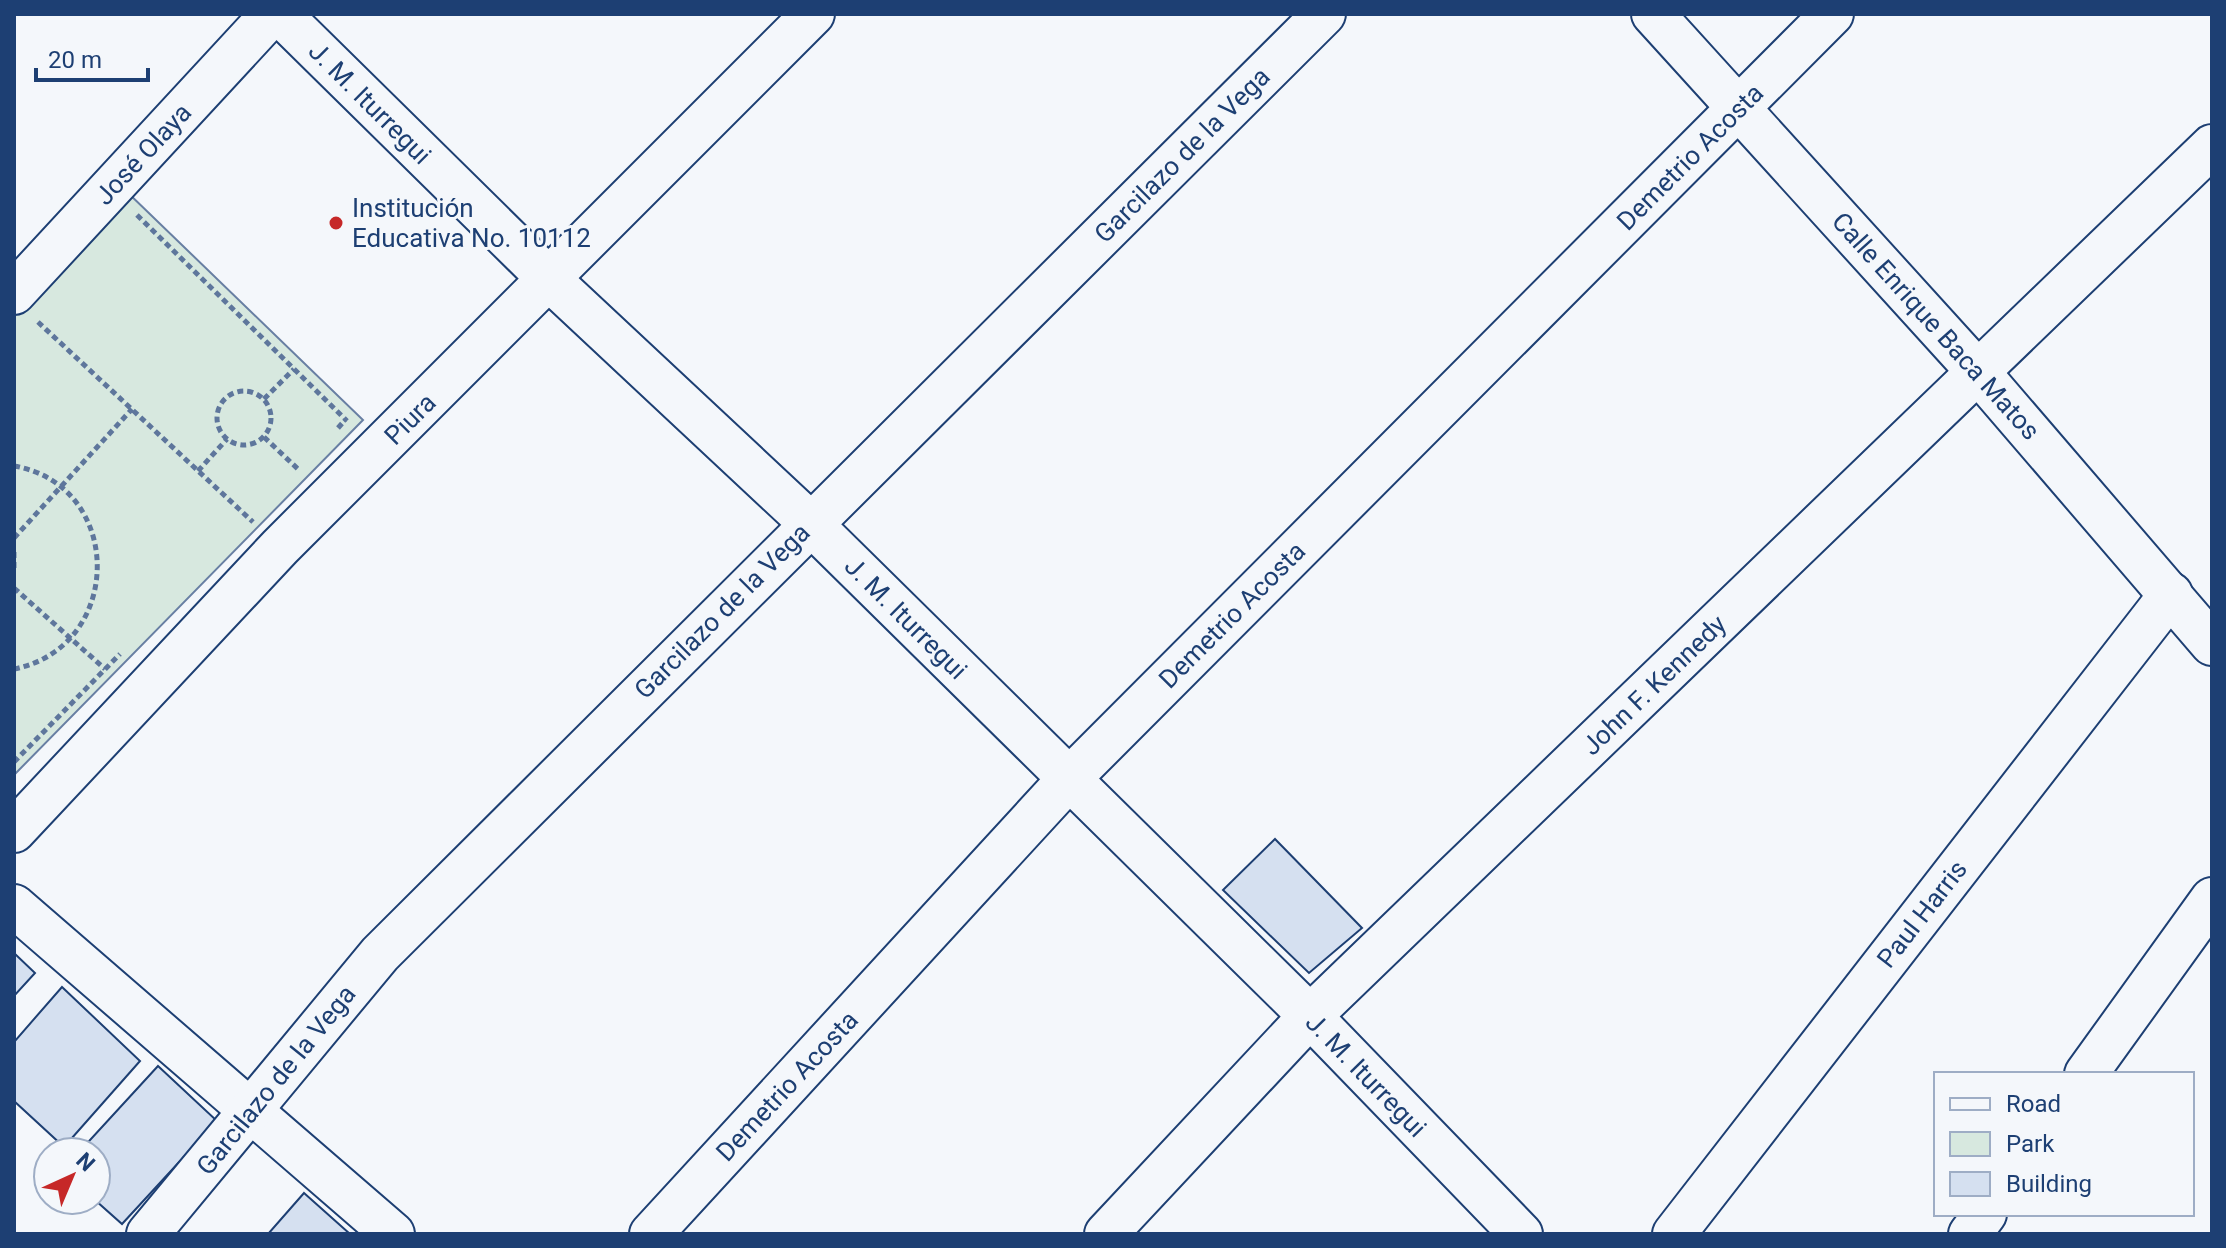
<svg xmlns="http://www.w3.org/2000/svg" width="2226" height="1248" viewBox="0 0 2226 1248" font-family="Roboto,sans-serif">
	<rect width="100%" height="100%" fill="#f4f7fb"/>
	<!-- green -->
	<polygon fill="#d7e8df" stroke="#687fa3" stroke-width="2" points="124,189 363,420 14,775 14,315"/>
	<!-- building -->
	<g fill="#d5e0f0" stroke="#1d3f73" stroke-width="2">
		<polygon points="1275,839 1362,928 1309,973 1223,890"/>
		<polygon points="14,953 35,973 14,996"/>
		<polygon points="62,987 140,1061 64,1147 14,1101 14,1042"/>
		<polygon points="158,1066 217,1121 122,1224 95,1200 96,1152 79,1152"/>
		<polygon points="304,1193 350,1234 268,1234"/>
	</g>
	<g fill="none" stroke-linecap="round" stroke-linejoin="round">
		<!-- minor casing -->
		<g stroke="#1d3f73" stroke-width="46">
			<g id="minor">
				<polyline points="280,14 550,280 810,523 1310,1016 1521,1234"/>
				<polyline points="1653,14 1979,373 2212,644"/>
				<polyline points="14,293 272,14"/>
				<polyline points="14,831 280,547 813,14"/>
				<polyline points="14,906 393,1234"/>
				<polyline points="2086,1074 2212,899"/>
				<polyline points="148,1234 380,954 1324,14"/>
				<polyline points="651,1234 1068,780 1832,14"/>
				<polyline points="1106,1234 1310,1016 2212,146"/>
				<polyline points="1674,1234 2171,594"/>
				<polyline points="1970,1234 1985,1214"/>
			</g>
		</g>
		<!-- path -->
		<g stroke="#5e769c" stroke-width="5" stroke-dasharray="6 4" stroke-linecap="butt">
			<polyline points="137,215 347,421"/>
			<polyline points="38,322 253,522"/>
			<circle cx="244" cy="418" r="27"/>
			<polyline points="264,399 294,369"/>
			<polyline points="338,428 345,420"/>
			<polyline points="264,437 299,470"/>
			<path d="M14 466C125 485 125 647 14 669"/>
			<polyline points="198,471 227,439"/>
			<polyline points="14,538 132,409"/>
			<polyline points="14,552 14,568"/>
			<polyline points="14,588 105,669"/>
			<polyline points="14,762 120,654"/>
		</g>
		<!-- minor -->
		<use href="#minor" stroke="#f4f7fb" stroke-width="42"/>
	</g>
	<!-- markers -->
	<circle fill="#c62828" stroke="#f4f7fb" stroke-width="3" cx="336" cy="223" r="8"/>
	<g text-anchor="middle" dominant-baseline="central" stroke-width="6" stroke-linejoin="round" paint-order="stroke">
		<!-- street labels -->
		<g font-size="26" fill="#1d3f73" stroke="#f4f7fb">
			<text transform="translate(370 103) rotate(45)">J. M. Iturregui</text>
			<text transform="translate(143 154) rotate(-47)">José Olaya</text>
			<text transform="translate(1182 155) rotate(-45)">Garcilazo de la Vega</text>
			<text transform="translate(1690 157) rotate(-45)">Demetrio Acosta</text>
			<text transform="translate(1936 326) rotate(48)">Calle Enrique Baca Matos</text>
			<text transform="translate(410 419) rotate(-45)">Piura</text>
			<text transform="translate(722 611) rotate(-45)">Garcilazo de la Vega</text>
			<text transform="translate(1232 615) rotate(-45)">Demetrio Acosta</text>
			<text transform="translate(906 618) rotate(45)">J. M. Iturregui</text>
			<text transform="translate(1654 685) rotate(-44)">John F. Kennedy</text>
			<text transform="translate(1922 914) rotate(-52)">Paul Harris</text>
			<text transform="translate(1366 1075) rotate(46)">J. M. Iturregui</text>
			<text transform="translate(276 1080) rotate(-51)">Garcilazo de la Vega</text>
			<text transform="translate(787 1086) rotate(-47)">Demetrio Acosta</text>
		</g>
		<!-- poi labels -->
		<g font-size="26" fill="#1d3f73" stroke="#f4f7fb" text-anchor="start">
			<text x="352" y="208">Institución<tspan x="352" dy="30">Educativa No. 10112</tspan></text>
		</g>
	</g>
	<!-- border -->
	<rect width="2226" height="1248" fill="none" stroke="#1d3f73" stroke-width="32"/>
	<!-- legend -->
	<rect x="1934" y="1072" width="260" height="144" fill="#f4f7fb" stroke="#9eadc5" stroke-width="2"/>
	<rect x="1950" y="1098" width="40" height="12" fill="#f4f7fb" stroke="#9eadc5" stroke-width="2"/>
	<text x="2006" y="1112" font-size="24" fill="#1d3f73">Road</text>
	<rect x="1950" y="1132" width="40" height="24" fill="#d7e8df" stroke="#9eadc5" stroke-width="2"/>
	<text x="2006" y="1152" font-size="24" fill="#1d3f73">Park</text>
	<rect x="1950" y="1172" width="40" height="24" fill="#d5e0f0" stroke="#9eadc5" stroke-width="2"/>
	<text x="2006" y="1192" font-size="24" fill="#1d3f73">Building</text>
	<!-- north arrow -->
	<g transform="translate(72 1176) rotate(44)"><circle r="38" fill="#f4f7fb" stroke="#9eadc5" stroke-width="2"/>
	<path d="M0-6L14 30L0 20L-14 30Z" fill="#c62828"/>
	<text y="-12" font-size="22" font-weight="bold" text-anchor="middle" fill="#1d3f73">N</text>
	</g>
	<!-- scale -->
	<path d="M36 68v12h112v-12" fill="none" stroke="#1d3f73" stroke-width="4"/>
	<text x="48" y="68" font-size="24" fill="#1d3f73" stroke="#f4f7fb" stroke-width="6" paint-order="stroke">20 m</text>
</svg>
